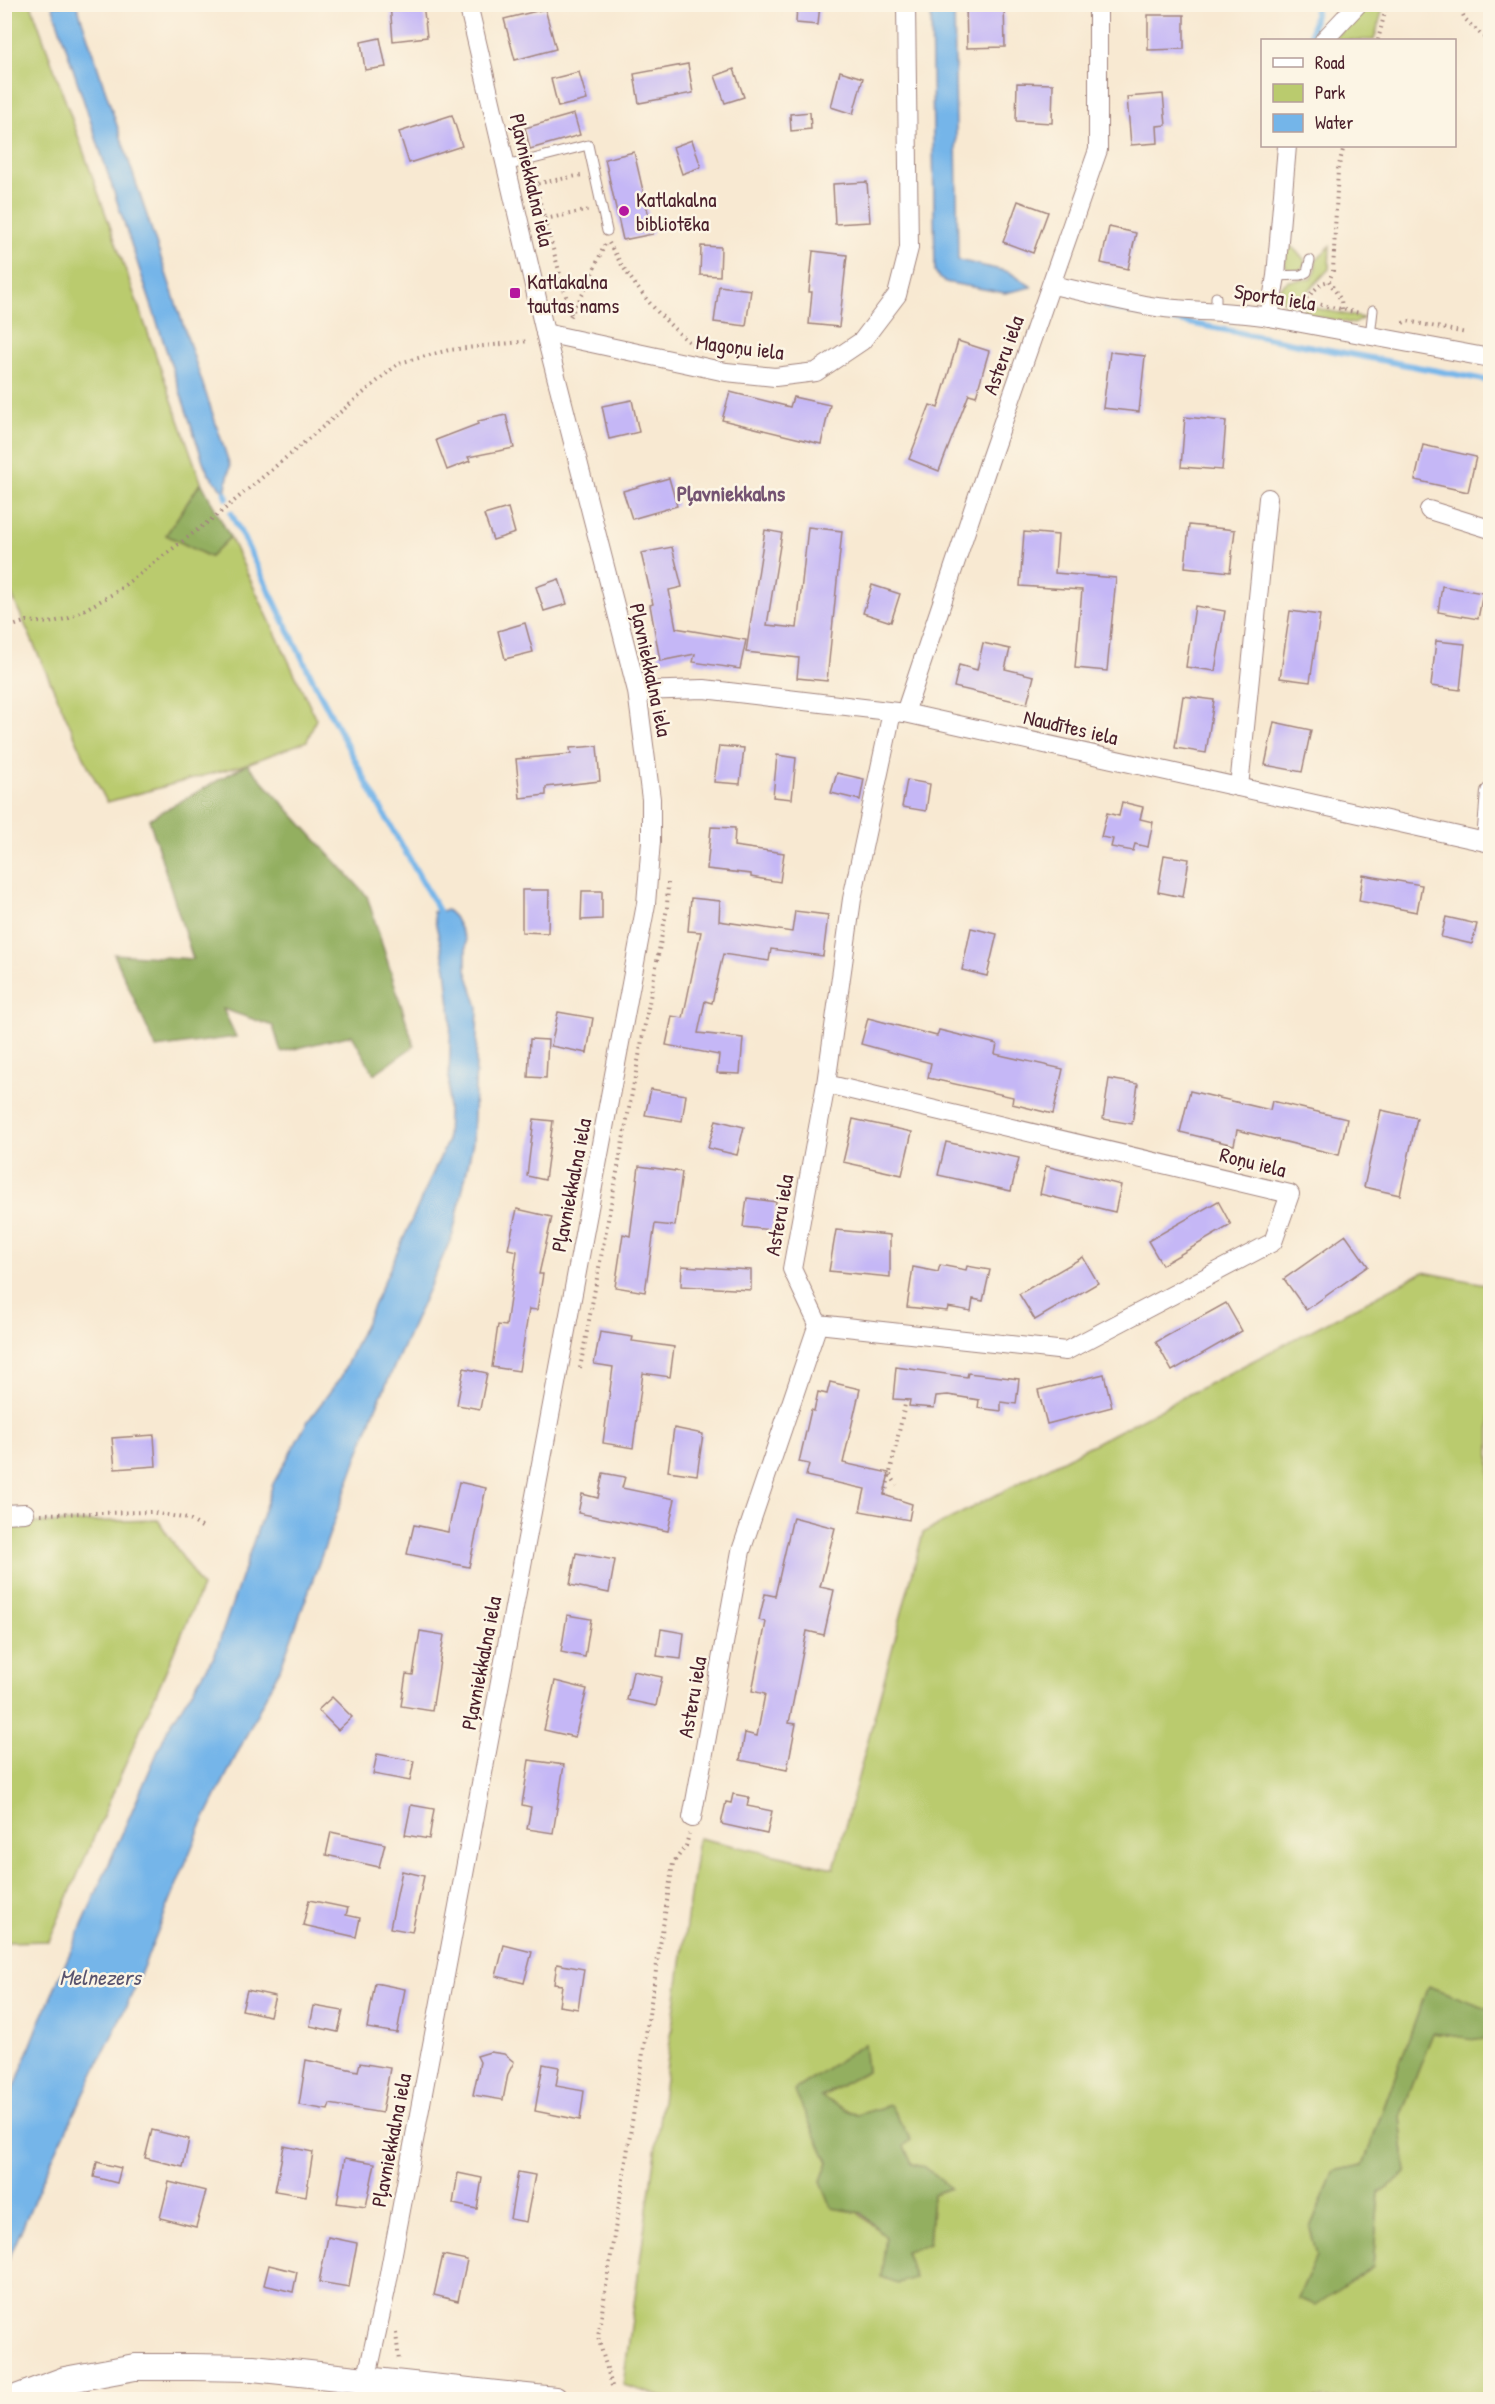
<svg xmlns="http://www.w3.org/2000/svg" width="1495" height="2404" viewBox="0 0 1495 2404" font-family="'Patrick Hand',sans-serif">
	<rect width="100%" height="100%" fill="#fcf5e5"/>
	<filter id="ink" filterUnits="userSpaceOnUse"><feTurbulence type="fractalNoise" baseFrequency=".0167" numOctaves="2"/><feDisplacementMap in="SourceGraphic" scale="12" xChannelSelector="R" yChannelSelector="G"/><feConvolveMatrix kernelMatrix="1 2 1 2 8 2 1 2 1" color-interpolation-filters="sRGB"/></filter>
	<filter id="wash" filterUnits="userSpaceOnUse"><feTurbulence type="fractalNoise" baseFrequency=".008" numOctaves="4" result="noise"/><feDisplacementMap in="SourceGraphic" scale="24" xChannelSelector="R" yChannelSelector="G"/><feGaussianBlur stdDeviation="1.35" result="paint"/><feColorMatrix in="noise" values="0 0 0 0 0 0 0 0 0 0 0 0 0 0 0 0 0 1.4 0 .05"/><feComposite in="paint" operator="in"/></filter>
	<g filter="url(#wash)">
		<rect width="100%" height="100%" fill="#f8e9d2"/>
		<!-- green -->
		<g fill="#bacb6e" stroke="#82754c" stroke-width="1.5" fill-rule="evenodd">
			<polygon points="31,4 201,482 166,535 210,557 230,537 316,719 307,741 247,764 107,802 89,768 5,580 4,5"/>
			<polygon points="1370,5 1384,5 1374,40 1331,40"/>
			<polygon points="1288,246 1291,246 1304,259 1305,265 1298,271 1289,270 1285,265"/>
			<polygon points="1330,246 1329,269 1298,302 1293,311 1283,301 1280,288 1288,281 1311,279 1316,270 1316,261"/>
			<polygon points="1306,306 1363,318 1354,324 1300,313"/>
			<path d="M1423 1272 1490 1285V2009L1428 1987 1363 2165 1334 2171 1310 2228 1317 2255 1298 2298 1373 2266 1379 2193 1406 2173 1400 2117 1433 2033 1483 2039 1490 2036V2399L673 2400 623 2385 698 1838 834 1868 923 1533ZM864 2045 867 2071 820 2097 857 2115 904 2146 912 2165 950 2188 933 2194 929 2244 905 2251 915 2278 886 2237 821 2181 828 2162 795 2090Z"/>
			<polygon points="158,1520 202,1587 49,1941 5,1942 5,1524"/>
		</g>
		<!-- forest -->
		<g fill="#93af61" stroke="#6e6746" stroke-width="1.5">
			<polygon points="201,482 230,537 210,557 166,535"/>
			<polygon points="247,764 367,896 414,1046 374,1074 352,1035 281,1052 273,1026 223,1009 236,1037 156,1048 114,954 193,959 149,819"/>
			<polygon points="1428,1986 1490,2009 1490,2036 1483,2040 1433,2033 1400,2117 1406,2173 1379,2193 1373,2266 1316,2305 1298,2298 1317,2255 1310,2228 1334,2171 1363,2165"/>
			<polygon points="864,2044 867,2071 821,2097 857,2115 890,2105 911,2140 904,2146 912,2164 925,2167 950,2188 933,2194 929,2244 905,2251 915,2278 898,2283 881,2277 886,2237 861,2213 832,2208 821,2181 828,2162 794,2090"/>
		</g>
		<!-- water -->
		<g fill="#74b5e9" stroke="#5f6a8a" stroke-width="1.5">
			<polygon points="52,5 77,5 230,466 225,493 208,473 203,461"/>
			<polygon points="931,5 954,5 958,260 1009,272 1032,287 1005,293 945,282 939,278 935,271"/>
			<polygon points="447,910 454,917 466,940 466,970 478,1007 473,1142 453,1234 374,1412 282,1664 199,1830 133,1992 46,2172 5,2268 5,2112 39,2024 168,1728 214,1657 273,1484 308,1421 341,1377 447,1142 451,1016 446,968 433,912"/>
		</g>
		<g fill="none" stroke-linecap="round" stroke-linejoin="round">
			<!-- stream -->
			<g stroke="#74b5e9" stroke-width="6">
				<polyline points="1310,39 1317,4"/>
				<polyline points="1106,307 1490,381"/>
				<polyline points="225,493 227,498"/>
				<polyline points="231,513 315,684 371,791 439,911"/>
			</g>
		</g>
		<g id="blocks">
			<!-- building -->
			<g fill="#c5b7f6">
				<polygon points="390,4 423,4 427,37 393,41"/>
				<polygon points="797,4 820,4 818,25 796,23"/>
				<polygon points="966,4 1004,4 1005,47 967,48"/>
				<polygon points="545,9 556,49 515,60 504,19"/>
				<polygon points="1148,15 1184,15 1184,49 1148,50"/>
				<polygon points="380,38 386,67 365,70 361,42"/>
				<polygon points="688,64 693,93 639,103 634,74"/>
				<polygon points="734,69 744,97 725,103 715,76"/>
				<polygon points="840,71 863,78 853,114 831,107"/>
				<polygon points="579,72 587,100 558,107 551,79"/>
				<polygon points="1017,83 1053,84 1052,123 1016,121"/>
				<polygon points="1163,94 1166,125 1157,126 1158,143 1131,145 1127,97"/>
				<polygon points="810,112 811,129 791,131 790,114"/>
				<polygon points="574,114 580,135 530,149 525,128"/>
				<polygon points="452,115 462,146 409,163 399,132"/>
				<polygon points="692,140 701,167 682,174 673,147"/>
				<polygon points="634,152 653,234 623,240 605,159"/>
				<polygon points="867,182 870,222 835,224 833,184"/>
				<polygon points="1018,201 1048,212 1033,253 1003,242"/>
				<polygon points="1109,227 1136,233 1128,269 1101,263"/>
				<polygon points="701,246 721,247 720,276 700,275"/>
				<polygon points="813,251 847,255 839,327 809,324 812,292 809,292"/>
				<polygon points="719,286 751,290 746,326 714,322"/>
				<polygon points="958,341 989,351 976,396 969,394 939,471 909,459 930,405 938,408"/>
				<polygon points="1110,352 1145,356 1139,412 1103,408"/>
				<polygon points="730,392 790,407 793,397 830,405 821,444 722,420"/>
				<polygon points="632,400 639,432 609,439 602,406"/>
				<polygon points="506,415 514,448 468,457 470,461 447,470 436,440 478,424 478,421"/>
				<polygon points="1185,417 1226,421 1222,470 1181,467"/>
				<polygon points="1423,445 1476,457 1468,492 1415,480"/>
				<polygon points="669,478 677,506 632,519 623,491"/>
				<polygon points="508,508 515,533 493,540 484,515"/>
				<polygon points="1189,525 1235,530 1230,572 1185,567"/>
				<polygon points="808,527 842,531 827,681 797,678 799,658 746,652 765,530 782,533 767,625 797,628"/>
				<polygon points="1024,532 1058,535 1055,573 1116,578 1107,671 1075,668 1082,590 1020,586"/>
				<polygon points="672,547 682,587 669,590 676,628 746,640 740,669 693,662 695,654 660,661 650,605 653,604 641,553"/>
				<polygon points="559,579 567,604 544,611 536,587"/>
				<polygon points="872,585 900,594 891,622 863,613"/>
				<polygon points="1442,586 1483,593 1478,619 1438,612"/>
				<polygon points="1195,606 1225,611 1215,671 1186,667"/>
				<polygon points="1290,611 1320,615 1310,682 1280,678"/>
				<polygon points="525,623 533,652 505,659 498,631"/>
				<polygon points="1436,641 1465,644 1460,690 1431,686"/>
				<polygon points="983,643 1010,649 1005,669 1034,676 1027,704 954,687 959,665 977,670"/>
				<polygon points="1183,696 1214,700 1206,753 1175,748"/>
				<polygon points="1274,722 1311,730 1302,772 1265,765"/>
				<polygon points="597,746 600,781 546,787 546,795 520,798 516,759 571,754 570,748"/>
				<polygon points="719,746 744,748 740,784 714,782"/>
				<polygon points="777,755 796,758 792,799 773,797"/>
				<polygon points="837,773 864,779 860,800 831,793"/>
				<polygon points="907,780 930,784 926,811 902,807"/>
				<polygon points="1122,802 1143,807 1140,819 1153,822 1148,847 1135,844 1133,851 1111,847 1113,839 1101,837 1107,813 1119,816"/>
				<polygon points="711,827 735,828 734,846 784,853 780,882 751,877 751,874 707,869"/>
				<polygon points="1164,855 1189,859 1183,897 1158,892"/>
				<polygon points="1363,875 1422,885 1417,912 1359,901"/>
				<polygon points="522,890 549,890 548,933 522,932"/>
				<polygon points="582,891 602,891 602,919 581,920"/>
				<polygon points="691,898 720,901 719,921 792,932 795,911 828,915 823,956 771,949 769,961 723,954 712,1003 705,1001 698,1033 743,1038 740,1074 717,1073 719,1055 666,1045 672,1016 683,1018 701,932 688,931"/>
				<polygon points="1446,917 1477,924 1472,944 1441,937"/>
				<polygon points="971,928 997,934 987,976 962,970"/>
				<polygon points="558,1012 593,1018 587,1053 551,1046"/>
				<polygon points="868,1018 937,1036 939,1030 997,1044 995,1054 1063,1069 1053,1114 1012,1104 1013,1097 928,1078 931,1063 861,1044"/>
				<polygon points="530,1039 548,1040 546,1078 528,1077"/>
				<polygon points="1109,1079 1138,1084 1132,1124 1103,1119"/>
				<polygon points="651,1089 686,1095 682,1121 645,1115"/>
				<polygon points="1190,1091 1270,1110 1272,1101 1347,1119 1339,1155 1237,1130 1234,1145 1180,1132"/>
				<polygon points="1381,1110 1417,1118 1400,1195 1364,1187"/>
				<polygon points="534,1119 553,1121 545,1180 527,1176"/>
				<polygon points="853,1119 912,1132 902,1175 843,1162"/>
				<polygon points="716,1120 744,1127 737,1155 708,1148"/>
				<polygon points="946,1142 1019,1158 1011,1191 938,1175"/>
				<polygon points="639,1166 682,1172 675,1226 655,1224 645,1292 615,1287 623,1234 630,1236"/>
				<polygon points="1046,1166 1121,1185 1115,1212 1040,1194"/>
				<polygon points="747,1198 776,1202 772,1230 743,1227"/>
				<polygon points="1218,1201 1231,1225 1162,1265 1148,1241"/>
				<polygon points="517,1209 552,1217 539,1274 543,1274 537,1310 529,1309 519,1371 492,1367 498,1325 506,1326 517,1251 508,1249"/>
				<polygon points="836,1230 890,1235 890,1277 829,1271"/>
				<polygon points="1346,1235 1368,1266 1306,1310 1284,1279"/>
				<polygon points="1083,1257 1098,1283 1035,1320 1019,1294"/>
				<polygon points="940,1265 966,1270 967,1266 990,1270 983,1301 973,1299 971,1311 948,1307 947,1311 907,1307 913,1267 938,1272"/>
				<polygon points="682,1266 751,1270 751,1290 681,1286"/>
				<polygon points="1226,1303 1242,1331 1172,1371 1156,1342"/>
				<polygon points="600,1332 633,1337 632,1341 674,1347 670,1377 643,1373 633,1448 603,1443 613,1367 594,1364"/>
				<polygon points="896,1367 967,1377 968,1373 1019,1379 1016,1404 1001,1402 1001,1411 978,1408 979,1400 948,1395 936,1396 934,1408 909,1406 910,1400 893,1399"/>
				<polygon points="464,1368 487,1373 480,1409 457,1405"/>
				<polygon points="1104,1374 1112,1407 1047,1424 1038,1390"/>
				<polygon points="830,1382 860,1389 843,1463 889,1473 884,1495 912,1504 909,1520 860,1511 865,1489 806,1476 809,1464 799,1462 811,1410 814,1411 818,1392 827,1394"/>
				<polygon points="674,1428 703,1434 697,1475 668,1471"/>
				<polygon points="154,1435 156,1466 115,1469 112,1438"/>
				<polygon points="603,1473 625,1477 622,1488 675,1499 668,1531 578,1513 582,1494 598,1498"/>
				<polygon points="459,1482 486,1488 469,1567 407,1554 414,1525 448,1532"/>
				<polygon points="793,1517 835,1528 820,1587 834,1590 824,1635 807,1631 789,1723 796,1724 787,1770 740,1760 745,1733 757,1736 765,1694 752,1691 766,1622 759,1620 765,1594 775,1596"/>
				<polygon points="576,1553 615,1560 609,1593 570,1585"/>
				<polygon points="567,1615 591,1619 585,1657 561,1652"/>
				<polygon points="661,1629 684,1633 681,1659 657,1656"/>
				<polygon points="420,1631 444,1635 432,1711 401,1706 406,1674 413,1675"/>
				<polygon points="633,1671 662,1677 656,1706 627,1700"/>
				<polygon points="555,1681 587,1689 575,1737 544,1730"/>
				<polygon points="332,1697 352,1717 338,1730 318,1710"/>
				<polygon points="377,1754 414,1761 410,1781 373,1774"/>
				<polygon points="529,1760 564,1765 553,1833 527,1829 531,1807 522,1805"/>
				<polygon points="733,1794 749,1797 747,1806 772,1811 767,1834 721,1824 726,1802 731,1803"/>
				<polygon points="411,1805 434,1809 429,1839 405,1835"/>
				<polygon points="331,1832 385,1844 379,1867 326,1855"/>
				<polygon points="402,1871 424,1876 412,1932 390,1928"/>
				<polygon points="309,1900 348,1908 346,1915 360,1918 356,1937 303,1925"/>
				<polygon points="504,1945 532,1952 524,1983 496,1976"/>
				<polygon points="557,1964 584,1969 578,2009 559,2006 562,1985 554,1984"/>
				<polygon points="375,1983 405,1989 397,2033 367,2028"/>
				<polygon points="247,1990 275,1996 270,2016 242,2010"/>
				<polygon points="314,2006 343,2011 338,2032 310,2026"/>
				<polygon points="490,2052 504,2054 514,2062 508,2074 503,2100 473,2095 480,2062 477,2056"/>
				<polygon points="306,2060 358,2071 360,2063 390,2068 382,2113 330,2104 328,2110 299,2105"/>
				<polygon points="543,2064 559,2067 556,2086 584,2091 580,2120 535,2111"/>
				<polygon points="152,2130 189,2139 183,2167 145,2158"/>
				<polygon points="284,2146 313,2152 306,2196 275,2191"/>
				<polygon points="345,2158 375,2163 366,2207 337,2203"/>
				<polygon points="97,2162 121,2168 117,2183 94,2177"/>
				<polygon points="518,2172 535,2175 526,2222 510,2219"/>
				<polygon points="458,2173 482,2178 477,2209 453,2204"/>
				<polygon points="169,2182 206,2191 196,2227 160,2218"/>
				<polygon points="328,2237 357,2243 349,2287 319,2282"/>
				<polygon points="443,2255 467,2260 458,2301 434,2295"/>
				<polygon points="269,2265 297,2272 293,2292 264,2285"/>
			</g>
		</g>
	</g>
	<g filter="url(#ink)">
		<use href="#blocks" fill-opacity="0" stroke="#a1847e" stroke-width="1.5"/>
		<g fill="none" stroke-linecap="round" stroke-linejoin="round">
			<!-- service casing -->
			<g stroke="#a1847e" stroke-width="11">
				<g id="service">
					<polyline points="506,166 588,145 607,231"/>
					<polyline points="1276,276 1301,275 1307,272 1310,260"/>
					<polyline points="1216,311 1216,297"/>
					<polyline points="1370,336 1373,310"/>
				</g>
			</g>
			<!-- minor casing -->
			<g stroke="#a1847e" stroke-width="20">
				<g id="minor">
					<polyline points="1324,40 1358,4"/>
					<path d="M1052 285C1087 292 1122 302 1157 307 1195 312 1232 311 1269 317L1490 358"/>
					<polyline points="1269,317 1276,276 1287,146"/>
					<polyline points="545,333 726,372 775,377 816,372 862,341 897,295 909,248 906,4"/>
					<polyline points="1429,510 1490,529"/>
					<polyline points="637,691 704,689 905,713 1490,843"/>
					<polyline points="905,713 990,459 1098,150 1098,4"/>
					<polyline points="1239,787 1268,498"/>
					<polyline points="1486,841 1490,792"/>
					<polyline points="818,1324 1066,1351 1273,1242 1290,1194 826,1084"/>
					<polyline points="4,1514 25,1513"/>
					<polyline points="692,1818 741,1551 818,1324 792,1269 826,1084 852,899 892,712"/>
					<polyline points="362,2400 386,2290 646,904 651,841 651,799 637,691 547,341 468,4"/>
				</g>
			</g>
			<!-- secondary casing -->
			<g stroke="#a1847e" stroke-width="28">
				<polyline id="secondary" points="11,2400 65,2380 135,2367 192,2367 253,2368 555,2400"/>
			</g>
			<!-- path -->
			<g stroke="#a1847e" stroke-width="4" stroke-dasharray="1.5 4.5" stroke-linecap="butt">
				<polyline points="1458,4 1465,19 1490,43"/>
				<polyline points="1378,40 1387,4"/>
				<polyline points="545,219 590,210"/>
				<path d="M609 243C630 282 658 317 693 345"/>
				<polyline points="1303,301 1360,313"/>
				<polyline points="1302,302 1322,283 1329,281"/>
				<polyline points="1342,309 1341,300 1329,281 1333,271 1338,169 1344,146"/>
				<polyline points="571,314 535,184 582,175"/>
				<polyline points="570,316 585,290 605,244"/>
				<polyline points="1403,323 1407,321 1466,333"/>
				<polyline points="4,629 27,621 49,623 69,618 113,594 221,512 399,363 449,350 529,341"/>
				<polyline points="580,1368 667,908 668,883"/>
				<polyline points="890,1475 897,1485"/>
				<polyline points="885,1495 906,1400"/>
				<polyline points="41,1514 151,1512 188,1519 205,1529"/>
				<polyline points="396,2333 399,2361"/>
				<polyline points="612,2386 598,2337 673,1863 686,1846 689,1834"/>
			</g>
			<!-- service -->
			<use href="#service" stroke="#fff" stroke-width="9"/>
			<!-- minor -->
			<use href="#minor" stroke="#fff" stroke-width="18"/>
			<!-- secondary -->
			<use href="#secondary" stroke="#fff" stroke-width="26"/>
		</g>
	</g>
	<!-- markers -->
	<g fill="#b5179e" stroke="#fcf5e5" stroke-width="2">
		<circle cx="624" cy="211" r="6"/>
		<rect x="509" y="287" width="12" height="12" rx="3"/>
	</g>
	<g text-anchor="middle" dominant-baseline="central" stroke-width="5" stroke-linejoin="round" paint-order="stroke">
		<!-- street labels -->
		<g font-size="21" fill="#4a1f2b" stroke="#fcf5e5">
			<text transform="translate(532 180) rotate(77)">Pļavniekkalna iela</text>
			<text transform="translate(1275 297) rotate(9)">Sporta iela</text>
			<text transform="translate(740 347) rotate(7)">Magoņu iela</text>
			<text transform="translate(1003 355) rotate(-70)">Asteru iela</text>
			<text transform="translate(651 670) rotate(78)">Pļavniekkalna iela</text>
			<text transform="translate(1071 727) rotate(13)">Naudītes iela</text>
			<text transform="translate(1253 1162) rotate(14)">Roņu iela</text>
			<text transform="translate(571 1185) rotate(-79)">Pļavniekkalna iela</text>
			<text transform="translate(779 1215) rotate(-80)">Asteru iela</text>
			<text transform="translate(481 1663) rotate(-79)">Pļavniekkalna iela</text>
			<text transform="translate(692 1697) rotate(-80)">Asteru iela</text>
			<text transform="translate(391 2140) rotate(-79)">Pļavniekkalna iela</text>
		</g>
		<!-- poi labels -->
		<g font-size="21" fill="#4a1f2b" stroke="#fcf5e5" text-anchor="start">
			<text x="636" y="199">Katlakalna<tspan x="636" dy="24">bibliotēka</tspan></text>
			<text x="527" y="281">Katlakalna<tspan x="527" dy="24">tautas nams</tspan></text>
		</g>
		<!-- neighbourhood labels -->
		<g font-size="22" font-weight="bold" fill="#755472" stroke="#fcf5e5">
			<text x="731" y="493">Pļavniekkalns</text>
		</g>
		<!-- water labels -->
		<g font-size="22" font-style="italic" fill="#59546e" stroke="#fcf5e5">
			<text x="100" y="1977">Melnezers</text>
		</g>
	</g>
	<!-- margin -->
	<rect width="1495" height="2404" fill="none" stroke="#fcf5e5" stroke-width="24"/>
	<!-- legend -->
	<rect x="1261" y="39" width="195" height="108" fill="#fcf5e5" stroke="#b59f9b" stroke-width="1.5"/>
	<rect x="1273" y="58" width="30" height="9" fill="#ffffff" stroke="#b59f9b" stroke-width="1.5"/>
	<text x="1315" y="69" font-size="18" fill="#4a1f2b">Road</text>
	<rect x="1273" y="84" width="30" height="18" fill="#bacb6e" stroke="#b59f9b" stroke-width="1.5"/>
	<text x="1315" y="99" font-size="18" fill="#4a1f2b">Park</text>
	<rect x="1273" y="114" width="30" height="18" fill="#74b5e9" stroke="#b59f9b" stroke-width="1.5"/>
	<text x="1315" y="129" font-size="18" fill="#4a1f2b">Water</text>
</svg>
